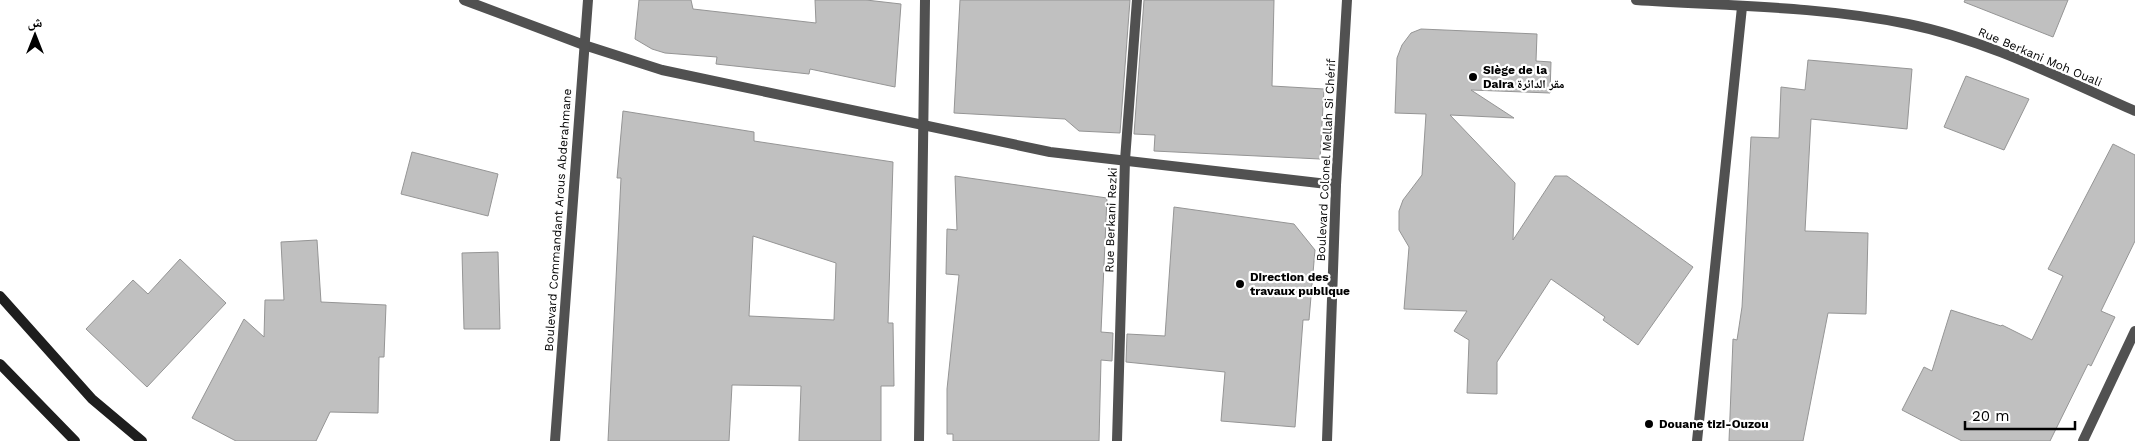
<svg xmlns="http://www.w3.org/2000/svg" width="2135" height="441" viewBox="0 0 2135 441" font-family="'Work Sans','Noto Naskh Arabic',sans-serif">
	<rect width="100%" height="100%" fill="#fff"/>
	<!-- building -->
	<g fill="#c0c0c0" stroke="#959595" fill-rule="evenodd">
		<polygon points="639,0 691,0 693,9 816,23 815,0 866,0 901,4 895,87 810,69 809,74 716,64 717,57 665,53 652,49 635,39"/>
		<polygon points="960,0 1130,0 1120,133 1079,131 1065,119 954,113"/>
		<polygon points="1144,0 1274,0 1272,86 1324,89 1320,159 1154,151 1155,135 1134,134"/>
		<polygon points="1965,0 2068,0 2053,37 1964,2"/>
		<polygon points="1421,29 1537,34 1536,61 1551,62 1550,93 1471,90 1514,118 1450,115 1515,183 1513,240 1555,176 1567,176 1693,267 1638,345 1603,320 1605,317 1551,279 1497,362 1497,394 1467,393 1469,340 1454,331 1467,311 1404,309 1409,247 1399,230 1399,211 1403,200 1422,175 1426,114 1395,113 1397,58 1402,45 1411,33"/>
		<polygon points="1808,60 1912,69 1907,129 1811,119 1805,231 1868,233 1866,314 1828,313 1803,441 1729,441 1733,339 1737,340 1742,307 1751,137 1779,138 1781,87 1805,90"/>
		<polygon points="1966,76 2029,99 2004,150 1944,127"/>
		<path d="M623 111 754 132V141L893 162 888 323H893L894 386H881V441H799L801 386 732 385 729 441H608L621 178H617ZM753 236 836 263 834 320 749 316Z"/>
		<polygon points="2113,144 2135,155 2135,241 2101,311 2115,317 2091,366 2088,364 2050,441 1962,441 1902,410 1924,367 1932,371 1951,310 2001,326 2002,325 2032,340 2063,276 2048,269"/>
		<polygon points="412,152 498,174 488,216 401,194"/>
		<polygon points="955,176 1107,198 1101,332 1113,333 1112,361 1101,360 1099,441 953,441 953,434 947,434 947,389 959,275 946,274 947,229 957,230"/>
		<polygon points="1174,207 1294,224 1315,250 1309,320 1303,320 1295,427 1221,421 1225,372 1126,362 1127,334 1165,336"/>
		<polygon points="317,240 321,302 386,305 384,357 379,357 378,413 330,412 316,441 236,441 192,418 244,319 264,337 265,300 284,300 281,242"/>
		<polygon points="498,252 500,329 464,329 462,253"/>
		<polygon points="180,259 226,303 147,387 86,329 133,280 148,294"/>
	</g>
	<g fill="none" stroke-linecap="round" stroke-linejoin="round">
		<!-- minor -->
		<g stroke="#515151" stroke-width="10">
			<polyline points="464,0 584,45 662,70 923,125 1050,152 1336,185"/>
			<path d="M1636 0C1726 6 1819 6 1908 24 1987 40 2062 79 2135 111"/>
			<polyline points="555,441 588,0"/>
			<polyline points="919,441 925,0"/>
			<polyline points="1117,441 1125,160 1137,0"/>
			<polyline points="1327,441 1336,185 1347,0"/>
			<polyline points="1697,441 1742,7"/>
			<polyline points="2083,441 2135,331"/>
		</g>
		<!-- secondary -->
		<g stroke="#1e1e1e" stroke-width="10">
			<polyline points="0,296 92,399 142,441"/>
			<polyline points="0,364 75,441"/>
		</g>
	</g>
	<!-- markers -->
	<g fill="#000" stroke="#fff" stroke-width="2">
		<circle cx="1473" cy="77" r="5"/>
		<circle cx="1240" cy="284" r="5"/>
		<circle cx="1649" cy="424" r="5"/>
	</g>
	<g text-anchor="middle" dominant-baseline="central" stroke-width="4.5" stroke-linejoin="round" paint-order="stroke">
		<!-- street labels -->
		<g font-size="12" fill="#000" stroke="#fff">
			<text transform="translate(2040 57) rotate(23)">Rue Berkani Moh Ouali</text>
			<text transform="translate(1326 160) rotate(-87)">Boulevard Colonel Mellah Si Chérif</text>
			<text transform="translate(558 220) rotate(-86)">Boulevard Commandant Arous Abderahmane</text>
			<text transform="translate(1111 220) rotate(-88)">Rue Berkani Rezki</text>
		</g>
		<!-- poi labels -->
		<g font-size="12" font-weight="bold" fill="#000" stroke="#fff" text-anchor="start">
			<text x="1483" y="70">Siège de la<tspan x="1483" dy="14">Daira مقر الدائرة</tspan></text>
			<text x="1250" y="277">Direction des<tspan x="1250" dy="14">travaux publique</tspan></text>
			<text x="1659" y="424">Douane tizi-Ouzou</text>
		</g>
	</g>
	<!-- north arrow -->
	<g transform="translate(35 35)" stroke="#ffffff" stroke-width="4" paint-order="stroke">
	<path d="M0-4L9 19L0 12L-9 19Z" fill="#000000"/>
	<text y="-8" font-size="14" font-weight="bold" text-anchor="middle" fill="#000000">ش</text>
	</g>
	<!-- scale -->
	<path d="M1965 421v8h110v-8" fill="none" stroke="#000000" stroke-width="2.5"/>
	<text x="1972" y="421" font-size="15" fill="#000000" stroke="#ffffff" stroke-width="4" paint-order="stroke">20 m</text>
</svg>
